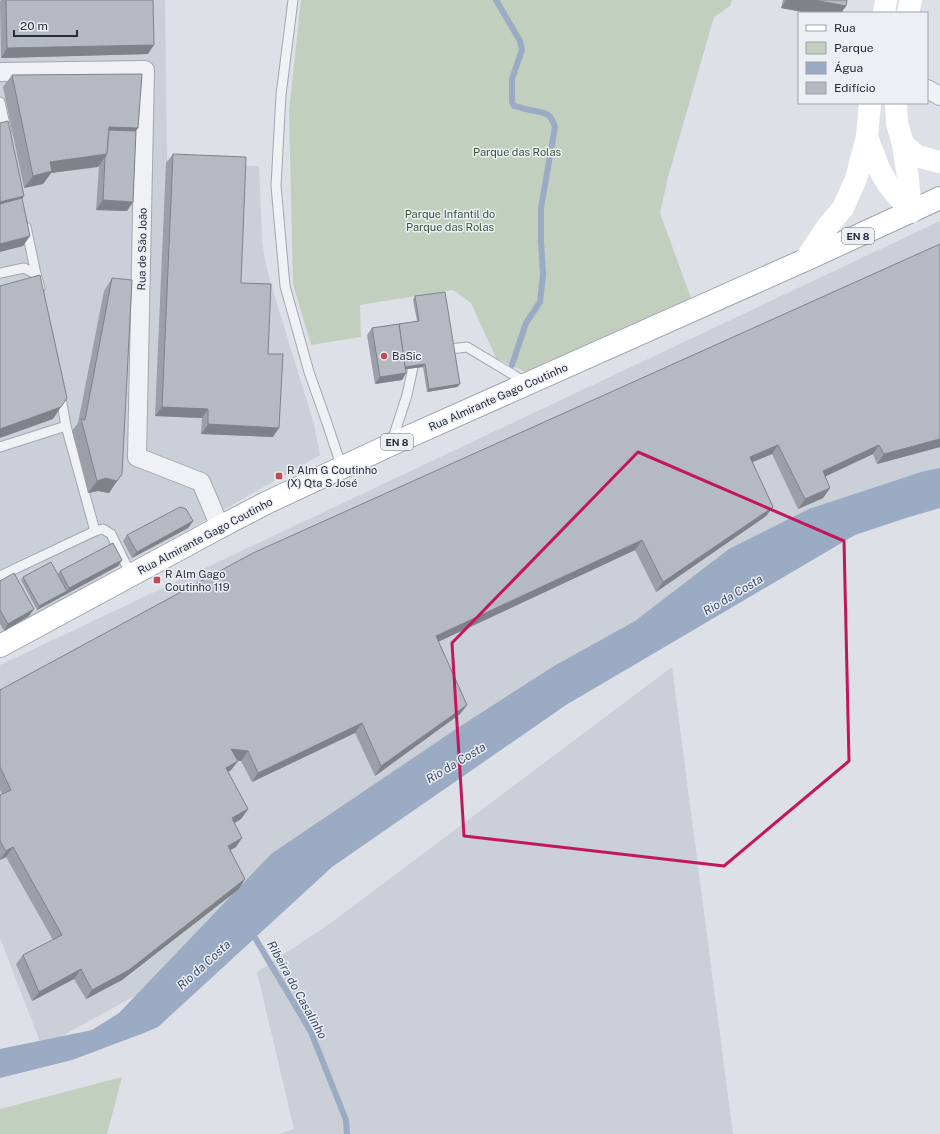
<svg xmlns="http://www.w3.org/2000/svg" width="940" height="1134" viewBox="0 0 940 1134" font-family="'Public Sans',sans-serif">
	<rect width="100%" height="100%" fill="#dde0e6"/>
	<!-- built -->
	<g fill="#cbcfd7">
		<polygon points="0,0 165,0 167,160 240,166 259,166 262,237 264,255 270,281 314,424 320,455 188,530 118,567 34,618 0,636"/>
		<polygon points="940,221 940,490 836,513 180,971 42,1047 0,938 0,665"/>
		<polygon points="672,667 733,1134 279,1134 294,1129 257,972 332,922"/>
	</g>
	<!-- green -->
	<g fill="#c2cfbf">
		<polygon points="301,0 732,0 730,6 714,17 668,177 660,213 692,301 529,374 496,358 471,303 453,290 360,305 361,337 311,345 293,284 289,111"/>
		<polygon points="122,1077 107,1134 0,1134 0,1109"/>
	</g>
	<!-- water -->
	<polygon fill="#9babc3" points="940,468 940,508 906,518 855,535 566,705 332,867 158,1027 144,1033 72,1060 0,1078 0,1049 92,1030 119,1013 271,854 456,729 554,666 635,621 729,549 809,509 921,472"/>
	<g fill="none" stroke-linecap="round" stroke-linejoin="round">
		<!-- stream -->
		<g stroke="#9babc3" stroke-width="6">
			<path d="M496 0 520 41 522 50 512 79V102L514 106C520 107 525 109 530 110 544 113 550 111 555 127L541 208V241L543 275 540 302 526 323 512 365"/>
			<polyline points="251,931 311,1032 346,1120 347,1134"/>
		</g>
		<!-- service casing -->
		<g stroke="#a3a7af" stroke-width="11">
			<g id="service">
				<polyline points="293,0 281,95 276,186 285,286 309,372 327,423 342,468"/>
				<polyline points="0,102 7,134"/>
				<polyline points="26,227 36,274"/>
				<polyline points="0,273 24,268 36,274 40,288"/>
				<polyline points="442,350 467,347 527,383"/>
				<polyline points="60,393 66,426 95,531"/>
				<polyline points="392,441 407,395 415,358"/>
				<polyline points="0,447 66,426"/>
				<polyline points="0,576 95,531 103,529 111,534 131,575"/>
			</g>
		</g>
		<!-- minor casing -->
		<g stroke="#a3a7af" stroke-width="20">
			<g id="minor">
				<polyline points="0,72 145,70 137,457 201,482 220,527"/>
				<polyline points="927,89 940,96"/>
			</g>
		</g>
		<!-- primary casing -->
		<g stroke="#9ea4b0" stroke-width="24">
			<polyline id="primary" points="0,646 220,527 266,503 390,445 805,260 940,198"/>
		</g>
		<!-- service -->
		<use href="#service" stroke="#eff1f4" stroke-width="9"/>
		<!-- minor -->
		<use href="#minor" stroke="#eff1f4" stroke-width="18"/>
		<!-- secondary -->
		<g stroke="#fff" stroke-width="22">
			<polyline points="884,13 886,0"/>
			<polyline points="908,13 911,0"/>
			<polyline points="896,103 897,123 903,144 908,178 911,212"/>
			<polyline points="867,137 880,171 889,186 911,212"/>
			<polyline points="903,144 917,156 940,162"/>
			<polyline points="805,260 828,226 843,208 856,179 867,137 870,103"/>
		</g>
		<!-- primary -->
		<use href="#primary" stroke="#fff" stroke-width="22"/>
	</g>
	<!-- wall -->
	<g fill="#9c9fa7">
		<polygon points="1,0 153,0 148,54 1,58 0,2"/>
		<polygon points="783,0 847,0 846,6 841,13 808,13 781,8"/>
		<polygon points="12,75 136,131 133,202 127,211 96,210 99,166 51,173 43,184 24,188 3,87"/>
		<polygon points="173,154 241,283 268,354 273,437 201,434 202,418 155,416 166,163"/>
		<polygon points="940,244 940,447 877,464 873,454 825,476 830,488 823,498 798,509 772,454 752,462 773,507 766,516 656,592 635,550 438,642 467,705 460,714 375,776 355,733 252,782 241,761 238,760 238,761 231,770 228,772 248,809 241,819 235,823 236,847 230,850 239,889 122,980 86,999 74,979 32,1001 16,964 23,955 53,940 6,857 0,860 0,795 2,794 0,790 0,690"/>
		<polygon points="112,278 117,481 109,493 98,491 88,493 72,431 78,423 104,291"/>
		<polygon points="415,296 460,384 457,387 427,392 423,367 406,369 406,373 402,380 375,384 367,335 372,328 417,321 413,300"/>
		<polygon points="193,521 188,528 132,558 123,541 127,535"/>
		<polygon points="122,560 118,566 37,610 21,580 23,577 58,574 60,571"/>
		<polygon points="0,581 29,616 4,631 0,624"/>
	</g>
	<!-- shaded-wall -->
	<g fill="#7f8288">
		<polygon points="786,0 814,0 846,6 841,13 808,13 781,8"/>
		<polygon points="154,45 148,54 1,58 7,48"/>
		<polygon points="109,127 138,128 130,141 106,139"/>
		<polygon points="107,154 98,167 51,173 43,184 24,188 33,176 50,162"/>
		<polygon points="24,196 15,208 0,212 0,202"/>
		<polygon points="103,200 133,202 127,211 96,210"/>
		<polygon points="30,236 23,246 0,252 0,244"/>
		<polygon points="425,364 423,367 400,370 403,367"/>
		<polygon points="406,373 402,380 375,384 380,377"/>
		<polygon points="460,384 457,387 427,392 429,389"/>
		<polygon points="61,407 53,419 0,438 0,429"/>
		<polygon points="162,407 208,409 202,418 155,416"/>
		<polygon points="208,424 279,428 273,437 201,434"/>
		<polygon points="940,439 940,447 877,464 884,454"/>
		<polygon points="778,445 772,454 743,466 750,457"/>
		<polygon points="879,445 873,454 816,481 823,471"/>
		<polygon points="106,478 117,481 109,493 98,491 88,493 97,481"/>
		<polygon points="830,488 823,498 798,509 805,499"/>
		<polygon points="773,507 766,516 656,592 663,582"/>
		<polygon points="193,521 188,528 132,558 137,552"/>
		<polygon points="642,540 635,550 429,646 436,636"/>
		<polygon points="122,560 118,566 37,610 39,606 67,591 69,588"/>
		<polygon points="34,609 29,616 4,631 8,624"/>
		<polygon points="467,705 460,714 375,776 381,766"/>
		<polygon points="362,723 355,733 252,782 258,773"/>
		<polygon points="231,749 248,751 241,761 224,759"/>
		<polygon points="238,761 231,770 219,777 226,768"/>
		<polygon points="248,809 241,819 226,828 232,818"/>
		<polygon points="242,838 236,847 221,855 228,846"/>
		<polygon points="13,847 6,857 0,860 6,851"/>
		<polygon points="245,879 239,889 122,980 86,999 92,990"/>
		<polygon points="81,969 74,979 32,1001 39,992"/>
	</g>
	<!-- building -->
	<g fill="#b5b9c2" stroke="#7f8288">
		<polygon points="6,0 153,0 154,45 7,48"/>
		<polygon points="814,0 847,0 846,6"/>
		<polygon points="142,74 138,128 109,127 107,154 50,162 52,171 33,176 12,75"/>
		<polygon points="8,121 24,196 0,202 0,123"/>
		<polygon points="109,130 136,131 133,202 103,200 105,157 107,154"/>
		<polygon points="173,154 246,157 241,283 271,284 268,354 283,354 279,428 208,424 208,409 162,407"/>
		<polygon points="22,198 30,236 0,244 0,204"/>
		<polygon points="940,244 940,439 884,454 879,445 823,471 830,488 805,499 778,445 750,457 773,507 663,582 642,540 436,636 467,705 381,766 362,723 258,773 248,751 231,749 238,761 226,768 248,809 232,818 242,838 228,846 245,879 129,970 92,990 81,969 39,992 23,955 62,935 13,847 6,851 0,841 0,795 11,790 0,767 0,690 253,553"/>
		<polygon points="40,275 67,398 61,407 0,429 0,286"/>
		<polygon points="112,278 132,280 122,474 117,481 106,478 97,481 81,419 85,420"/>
		<polygon points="445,292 460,384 429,389 425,364 405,367 399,324 419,321 415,296"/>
		<polygon points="399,324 406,373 380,377 372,328"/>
		<polygon points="180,507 186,509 193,521 137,552 127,535"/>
		<polygon points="113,543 122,560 69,588 60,571"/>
		<polygon points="51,562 67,591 39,606 23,577"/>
		<polygon points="14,573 34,609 8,624 0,610 0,581"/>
	</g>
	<!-- marked area -->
	<path fill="none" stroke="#c2185b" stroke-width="3" stroke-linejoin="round" d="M638 452 844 541 849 761 724 866 464 836 452 643Z"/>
	<!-- markers -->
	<g fill="#c24b53" stroke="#eceff4" stroke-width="1.5">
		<circle cx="384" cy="356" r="4"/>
		<rect x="275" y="472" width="8" height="8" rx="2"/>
		<rect x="153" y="576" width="8" height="8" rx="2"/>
	</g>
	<g text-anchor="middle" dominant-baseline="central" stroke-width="3" stroke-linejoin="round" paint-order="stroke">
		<!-- shield labels -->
		<g fill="#eceff4" stroke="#636772" stroke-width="1">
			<rect x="842" y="228" width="32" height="16" rx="3"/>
			<rect x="381" y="434" width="32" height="16" rx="3"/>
		</g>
		<g font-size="10" font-weight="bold" fill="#282d3b">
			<text x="858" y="236">EN 8</text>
			<text x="397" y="442">EN 8</text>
		</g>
		<!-- park labels -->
		<g font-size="11" fill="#3a5536" stroke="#eceff4">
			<text x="517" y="152">Parque das Rolas</text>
			<text x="450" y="214">Parque Infantil do<tspan x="450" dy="13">Parque das Rolas</tspan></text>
		</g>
		<!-- street labels -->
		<g font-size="11" fill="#282d3b" stroke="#eceff4">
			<text transform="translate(142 249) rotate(-89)">Rua de São João</text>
			<text transform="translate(498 397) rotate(-24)">Rua Almirante Gago Coutinho</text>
			<text transform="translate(205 536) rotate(-28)">Rua Almirante Gago Coutinho</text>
		</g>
		<!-- poi labels -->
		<g font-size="11" fill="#282d3b" stroke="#eceff4" text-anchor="start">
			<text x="392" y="356">BaSic</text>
			<text x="287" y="470">R Alm G Coutinho<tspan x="287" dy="13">(X) Qta S José</tspan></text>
			<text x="165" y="574">R Alm Gago<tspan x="165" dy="13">Coutinho 119</tspan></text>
		</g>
		<!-- water labels -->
		<g font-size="12" font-style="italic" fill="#36496b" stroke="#eceff4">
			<text transform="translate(733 595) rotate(-31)">Rio da Costa</text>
			<text transform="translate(456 763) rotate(-31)">Rio da Costa</text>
			<text transform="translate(204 965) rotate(-42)">Rio da Costa</text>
			<text transform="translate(297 990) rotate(61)">Ribeira do Casalinho</text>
		</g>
	</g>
	<!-- legend -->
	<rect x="798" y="12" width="130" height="92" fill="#eceff4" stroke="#9ea1aa"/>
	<rect x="806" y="25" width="20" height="6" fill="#ffffff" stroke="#9ea1aa"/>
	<text x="834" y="32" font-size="12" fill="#282d3b">Rua</text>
	<rect x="806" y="42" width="20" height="12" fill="#c2cfbf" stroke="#9ea1aa"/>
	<text x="834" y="52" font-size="12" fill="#282d3b">Parque</text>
	<rect x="806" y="62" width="20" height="12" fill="#9babc3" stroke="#9ea1aa"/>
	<text x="834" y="72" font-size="12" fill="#282d3b">Água</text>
	<rect x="806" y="82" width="20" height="12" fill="#b5b9c2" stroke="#9ea1aa"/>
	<text x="834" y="92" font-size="12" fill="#282d3b">Edifício</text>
	<!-- scale -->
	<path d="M14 30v6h63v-6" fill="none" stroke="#282d3b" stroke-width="2"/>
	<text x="20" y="30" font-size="12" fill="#282d3b" stroke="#eceff4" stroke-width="3" paint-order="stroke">20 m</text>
</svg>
